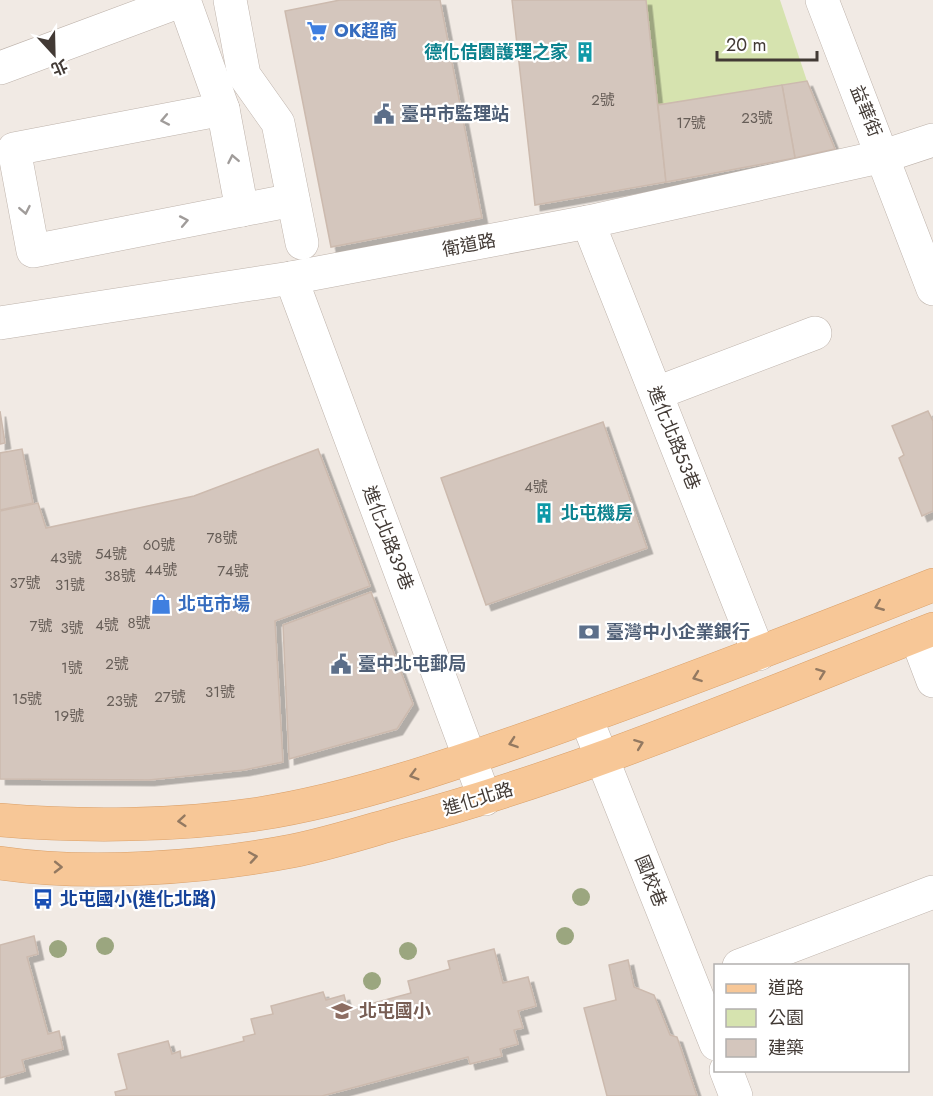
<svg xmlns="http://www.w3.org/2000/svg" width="933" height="1096" viewBox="0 0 933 1096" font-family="Jost,'Noto Sans TC',sans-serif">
	<defs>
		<filter id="shadow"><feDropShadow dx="5.5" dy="5.5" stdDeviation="0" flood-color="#0004"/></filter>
	</defs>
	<rect width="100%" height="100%" fill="#f1eae4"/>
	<!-- green -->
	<polygon fill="#d6e3af" points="646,0 780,0 807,81 658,105"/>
	<!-- building -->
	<g fill="#d4c6bd" stroke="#ccbaae" stroke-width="1.5" filter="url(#shadow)">
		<polygon points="340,0 440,0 482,218 331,247 285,11"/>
		<polygon points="512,0 646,0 666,182 535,205"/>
		<polygon points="807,81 835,149 795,158 782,85"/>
		<polygon points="782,85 795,158 666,182 658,105"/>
		<polygon points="0,411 5,443 0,444"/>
		<polygon points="928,411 933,421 933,511 922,516 899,458 904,455 892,426"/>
		<polygon points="603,422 647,548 486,605 441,478"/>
		<polygon points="22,449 33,503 0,510 0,453"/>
		<polygon points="318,449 370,586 275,621 283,762 244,770 149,780 0,779 0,511 38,503 46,528 194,496"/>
		<polygon points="371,592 413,704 397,729 289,759 283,625"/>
		<polygon points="34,936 38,954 27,957 48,1034 59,1031 63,1049 22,1060 25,1071 0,1078 0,945"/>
		<polygon points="494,949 503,983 528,977 536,1006 518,1011 523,1028 514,1030 518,1044 500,1049 502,1056 470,1064 468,1057 322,1096 116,1096 115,1092 127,1089 118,1054 168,1041 172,1054 180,1051 181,1058 244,1041 243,1037 255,1034 251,1019 273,1014 271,1006 323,992 326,1000 344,995 348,1010 411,993 408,981 450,969 448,961"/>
		<polygon points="628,960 634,987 654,995 670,1035 677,1037 697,1096 607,1096 584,1008 616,1000 609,965"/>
	</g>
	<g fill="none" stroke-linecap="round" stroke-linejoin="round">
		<!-- minor casing -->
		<g stroke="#beb3ab" stroke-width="34">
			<g id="minor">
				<polyline points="184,0 223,109 242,210"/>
				<polyline points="230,0 244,75 278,123 302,243"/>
				<polyline points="822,0 933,289"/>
				<polyline points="0,68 183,0"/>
				<polyline points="223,109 14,149 33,251 293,200"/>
				<polyline points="588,222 759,654"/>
				<polyline points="291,278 485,799"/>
				<polyline points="0,323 291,278 588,222 884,156 933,140"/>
				<polyline points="657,393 815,333"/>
				<polyline points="916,636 933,681"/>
				<polyline points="586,718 716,1044"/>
				<polyline points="739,966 933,892"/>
				<polyline points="726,1070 736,1096"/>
			</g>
		</g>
		<!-- major casing -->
		<g stroke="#daa069" stroke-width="34">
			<g id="major">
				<path d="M0 820C82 827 177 826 258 814 354 799 454 764 545 732 675 686 804 636 933 585"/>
				<path d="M0 863C88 876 204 868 292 851 328 844 365 832 400 822 583 773 757 698 933 629"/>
			</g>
		</g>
		<!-- minor -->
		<use href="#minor" stroke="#fff" stroke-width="33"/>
		<!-- major -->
		<use href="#major" stroke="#f7c797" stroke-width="33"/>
	</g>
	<!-- trees -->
	<g fill="#9ba67f">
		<circle cx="581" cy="897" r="9"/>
		<circle cx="565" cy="936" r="9"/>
		<circle cx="105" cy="946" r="9"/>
		<circle cx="58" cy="949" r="9"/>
		<circle cx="408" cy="951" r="9"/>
		<circle cx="372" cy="981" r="9"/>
	</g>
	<!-- one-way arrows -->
	<defs><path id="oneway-chevron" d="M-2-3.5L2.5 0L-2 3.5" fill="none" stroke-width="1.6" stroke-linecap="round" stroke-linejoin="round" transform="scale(1.5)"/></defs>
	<g stroke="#a09c9a">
		<use href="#oneway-chevron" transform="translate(165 120) rotate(169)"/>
		<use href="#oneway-chevron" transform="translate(233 159) rotate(-101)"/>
		<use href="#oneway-chevron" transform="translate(25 210) rotate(79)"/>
		<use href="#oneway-chevron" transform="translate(184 221) rotate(-11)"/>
	</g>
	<g stroke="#937961">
		<use href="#oneway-chevron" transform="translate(879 606) rotate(158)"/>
		<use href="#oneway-chevron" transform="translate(821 673) rotate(-21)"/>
		<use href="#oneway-chevron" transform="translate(697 677) rotate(160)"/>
		<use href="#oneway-chevron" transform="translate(513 743) rotate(161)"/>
		<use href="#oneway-chevron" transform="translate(639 744) rotate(-21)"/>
		<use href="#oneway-chevron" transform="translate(414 775) rotate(164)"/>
		<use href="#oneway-chevron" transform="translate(182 821) rotate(175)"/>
		<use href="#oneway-chevron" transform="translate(253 857) rotate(-9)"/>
		<use href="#oneway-chevron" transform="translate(58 867) rotate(1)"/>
	</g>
	<!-- icons -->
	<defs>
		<g id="supermarket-bare" transform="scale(1.62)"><path d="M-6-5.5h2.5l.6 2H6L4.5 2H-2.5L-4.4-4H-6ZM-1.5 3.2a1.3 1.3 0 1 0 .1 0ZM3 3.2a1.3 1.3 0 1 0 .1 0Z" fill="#3f7fe0" stroke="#fff" stroke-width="2.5" paint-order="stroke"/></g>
		<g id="building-bare" transform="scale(1.62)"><path d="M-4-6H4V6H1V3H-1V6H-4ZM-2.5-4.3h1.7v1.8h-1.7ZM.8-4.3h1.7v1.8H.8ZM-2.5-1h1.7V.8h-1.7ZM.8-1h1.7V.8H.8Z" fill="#0f9aa8" stroke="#fff" stroke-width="2.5" paint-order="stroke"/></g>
		<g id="civic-bare" transform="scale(1.62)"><path d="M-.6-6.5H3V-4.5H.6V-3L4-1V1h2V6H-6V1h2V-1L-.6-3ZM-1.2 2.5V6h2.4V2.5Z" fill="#5c6f8a" stroke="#fff" stroke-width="2.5" paint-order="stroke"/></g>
		<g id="shop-bare" transform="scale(1.62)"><path d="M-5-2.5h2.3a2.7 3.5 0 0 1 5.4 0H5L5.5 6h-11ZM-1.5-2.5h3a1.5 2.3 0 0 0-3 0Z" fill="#3f7fe0" stroke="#fff" stroke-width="2.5" paint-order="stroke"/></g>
		<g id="bank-bare" transform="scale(1.62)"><path d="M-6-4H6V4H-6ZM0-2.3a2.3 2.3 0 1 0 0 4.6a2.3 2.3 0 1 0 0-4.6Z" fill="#5c6f8a" stroke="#fff" stroke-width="2.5" paint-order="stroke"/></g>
		<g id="bus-bare" transform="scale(1.62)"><path d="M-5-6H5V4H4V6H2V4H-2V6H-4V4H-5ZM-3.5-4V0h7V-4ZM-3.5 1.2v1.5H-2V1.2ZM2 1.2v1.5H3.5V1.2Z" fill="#1a4fb4" stroke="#fff" stroke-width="2.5" paint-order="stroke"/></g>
		<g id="school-bare" transform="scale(1.62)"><path d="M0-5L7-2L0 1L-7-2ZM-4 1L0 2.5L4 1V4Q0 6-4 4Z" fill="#8d6e63" stroke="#fff" stroke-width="2.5" paint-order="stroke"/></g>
	</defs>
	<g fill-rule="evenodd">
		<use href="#supermarket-bare" x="317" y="31"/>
		<use href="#building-bare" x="585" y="52"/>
		<use href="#civic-bare" x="384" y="114"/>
		<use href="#building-bare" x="544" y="513"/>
		<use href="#shop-bare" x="161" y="604"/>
		<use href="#bank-bare" x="589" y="632"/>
		<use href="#civic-bare" x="341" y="664"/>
		<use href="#bus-bare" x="43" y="899"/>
		<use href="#school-bare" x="342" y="1011"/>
	</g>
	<g text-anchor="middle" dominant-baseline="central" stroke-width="4.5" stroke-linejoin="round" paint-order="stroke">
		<!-- number labels -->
		<g font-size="15" fill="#665d57">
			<text x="603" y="100">2號</text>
			<text x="757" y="118">23號</text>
			<text x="691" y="123">17號</text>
			<text x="536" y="487">4號</text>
			<text x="222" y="538">78號</text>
			<text x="159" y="545">60號</text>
			<text x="111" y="554">54號</text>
			<text x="66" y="558">43號</text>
			<text x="161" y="570">44號</text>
			<text x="233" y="571">74號</text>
			<text x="120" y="576">38號</text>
			<text x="25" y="583">37號</text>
			<text x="70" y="585">31號</text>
			<text x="139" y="623">8號</text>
			<text x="107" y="625">4號</text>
			<text x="41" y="626">7號</text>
			<text x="72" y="628">3號</text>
			<text x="117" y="664">2號</text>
			<text x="72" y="668">1號</text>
			<text x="220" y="692">31號</text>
			<text x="170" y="697">27號</text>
			<text x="27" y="699">15號</text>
			<text x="122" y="701">23號</text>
			<text x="69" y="716">19號</text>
		</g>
		<!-- shop labels -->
		<g font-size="18" font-weight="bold" fill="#366cbe" stroke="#fff" text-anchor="start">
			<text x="334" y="31">OK超商</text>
			<text x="178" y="604">北屯市場</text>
		</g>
		<!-- culture labels -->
		<g font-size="18" font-weight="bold" fill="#0d838f" stroke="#fff" text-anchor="end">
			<text x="568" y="52">德化佶園護理之家</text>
			<text x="561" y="513" text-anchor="start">北屯機房</text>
		</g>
		<!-- street labels -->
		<g font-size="18" fill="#423a35" stroke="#fff">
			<text transform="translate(866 111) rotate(68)">益華街</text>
			<text transform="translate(469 245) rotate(-11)">衛道路</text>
			<text transform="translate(674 438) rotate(68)">進化北路53巷</text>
			<text transform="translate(388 538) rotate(69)">進化北路39巷</text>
			<text transform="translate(478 799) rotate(-17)">進化北路</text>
			<text transform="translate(651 881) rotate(68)">國校巷</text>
		</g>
		<!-- service labels -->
		<g font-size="18" font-weight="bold" fill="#4e5e75" stroke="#fff" text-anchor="start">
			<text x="401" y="114">臺中市監理站</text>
			<text x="606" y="632">臺灣中小企業銀行</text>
			<text x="358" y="664">臺中北屯郵局</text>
		</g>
		<!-- transit labels -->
		<g font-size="18" font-weight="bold" fill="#164399" stroke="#fff" text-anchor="start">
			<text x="60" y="899">北屯國小(進化北路)</text>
		</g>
		<!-- education labels -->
		<g font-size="18" font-weight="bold" fill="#785e54" stroke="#fff" text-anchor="start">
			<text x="359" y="1011">北屯國小</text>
		</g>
	</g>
	<!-- legend -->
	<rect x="714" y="964" width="195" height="108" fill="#ffffff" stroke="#b3b0ae" stroke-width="1.5"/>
	<rect x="726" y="984" width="30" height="9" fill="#f7c797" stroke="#b3b0ae" stroke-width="1.5"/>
	<text x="768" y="994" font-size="18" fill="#423a35">道路</text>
	<rect x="726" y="1009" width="30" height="18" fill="#d6e3af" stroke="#b3b0ae" stroke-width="1.5"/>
	<text x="768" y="1024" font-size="18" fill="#423a35">公園</text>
	<rect x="726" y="1039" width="30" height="18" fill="#d4c6bd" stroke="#b3b0ae" stroke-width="1.5"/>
	<text x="768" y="1054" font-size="18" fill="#423a35">建築</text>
	<!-- north arrow -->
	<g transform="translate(54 54) rotate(158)" stroke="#ffffff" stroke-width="4.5" paint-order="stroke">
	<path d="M0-4.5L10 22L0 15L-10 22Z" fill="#423a35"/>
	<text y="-9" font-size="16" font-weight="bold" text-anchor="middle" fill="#423a35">北</text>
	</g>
	<!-- scale -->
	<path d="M717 51v9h100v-9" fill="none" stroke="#423a35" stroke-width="3"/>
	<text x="726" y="51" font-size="18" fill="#423a35" stroke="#ffffff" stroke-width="4.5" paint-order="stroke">20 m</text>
</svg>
